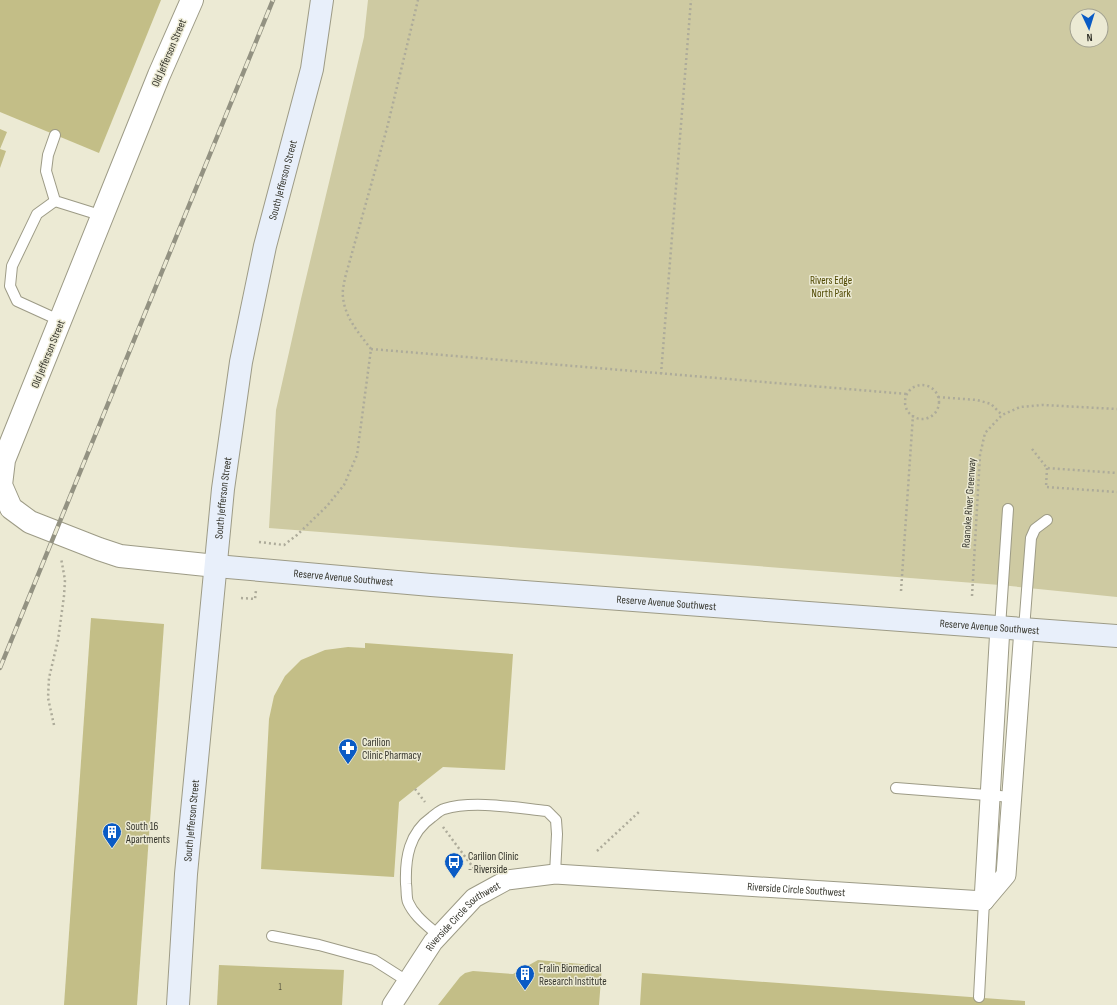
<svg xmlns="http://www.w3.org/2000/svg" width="1117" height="1005" viewBox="0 0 1117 1005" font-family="'Sofia Sans Condensed',sans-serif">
	<rect width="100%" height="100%" fill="#ecead4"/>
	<!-- green -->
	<path fill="#cecaa2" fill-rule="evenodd" d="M368 0H1117V597L1000 585 269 528 276 410 301 299 364 37ZM1077 16H1101V40H1077Z"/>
	<!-- building -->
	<g fill="#c3be87">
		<polygon points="0,0 161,0 99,153 0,112"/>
		<polygon points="0,129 7,132 0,149 6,151 0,168"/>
		<polygon points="91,618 164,624 137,1005 64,1005"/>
		<polygon points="365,643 513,654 505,770 443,767 399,802 394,877 261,869 269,719 274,696 285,676 301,660 325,650 348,647 365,648"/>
		<polygon points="538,960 602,966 599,1005 438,1005 460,977 465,973 473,971 513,974"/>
		<polygon points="219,965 344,970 342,1005 217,1005"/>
		<polygon points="642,973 1025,1001 1025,1005 640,1005"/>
	</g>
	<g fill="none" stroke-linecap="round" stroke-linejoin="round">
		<!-- service casing -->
		<g stroke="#9d9b86" stroke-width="12">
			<g id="service">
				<polyline points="55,135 48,155 46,171 55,201 103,216"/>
				<polyline points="55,201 37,214 12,266 10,286 17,301 61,321"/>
				<polyline points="1000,627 1008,509"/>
				<polyline points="1024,629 1031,538 1035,529 1047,520"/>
				<polyline points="896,788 1012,797"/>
				<path d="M438 935C427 925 414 916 408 902 406 897 407 890 406 884 405 858 409 833 432 817 436 814 440 810 444 809 473 800 517 808 547 811L556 820 557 834 555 874"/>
				<polyline points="272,936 319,945 374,960 407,981"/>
				<polyline points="979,997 984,901"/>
			</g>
		</g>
		<!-- minor casing -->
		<g stroke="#9d9b86" stroke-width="21">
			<g id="minor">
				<polyline points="984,901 1006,875 1024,629"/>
				<polyline points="984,901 1000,627"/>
				<path id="s1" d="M392 1005 433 942 474 898 507 880 555 874 984 901"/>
			</g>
		</g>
		<!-- tertiary casing -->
		<g stroke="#9d9b86" stroke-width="24">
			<polyline id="tertiary" points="192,0 159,75 4,460 1,485 11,508 30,522 99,549 120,556 216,566"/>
		</g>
		<!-- secondary casing -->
		<g stroke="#9d9b86" stroke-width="24">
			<g id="secondary">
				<path id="s2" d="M216 566 431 585 1117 636"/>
				<path id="s3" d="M178 1005 186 874 223 489 241 362 265 246 312 69 322 0"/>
			</g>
		</g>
		<!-- path -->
		<g stroke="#adab9a" stroke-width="2.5" stroke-dasharray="2 3" stroke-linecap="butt">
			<polyline points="371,349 907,394"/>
			<polyline points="661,374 691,0"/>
			<circle cx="922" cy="402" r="17"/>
			<polyline points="938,397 977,400 991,404 1002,415"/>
			<polyline points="1032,449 1047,468 1117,473"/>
			<polyline points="1047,468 1046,487 1117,492"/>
			<path d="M259 542 284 545 297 535 327 506 344 485 357 455 371 349C359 333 345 318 343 297 342 291 344 284 345 278L387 128 418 0"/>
			<polyline points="901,591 913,415"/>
			<polyline points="972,596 980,455 985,433 1002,415 1020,407 1043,405 1117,409"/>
			<polyline points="241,598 255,599 256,590"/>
			<polyline points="54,725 48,698 49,678 58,640 64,596 65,580 61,558"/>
			<polyline points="415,789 425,802"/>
			<polyline points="443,827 475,870"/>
			<polyline points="597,851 640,811"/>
		</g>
		<!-- service -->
		<use href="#service" stroke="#fff" stroke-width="10"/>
		<!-- minor -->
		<use href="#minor" stroke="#fff" stroke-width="19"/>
		<!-- tertiary -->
		<use href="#tertiary" stroke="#fff" stroke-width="22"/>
		<!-- secondary -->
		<use href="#secondary" stroke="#e8effa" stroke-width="22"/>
		<!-- rail casing -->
		<g stroke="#939282" stroke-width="4.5">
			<polyline id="rail" points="0,668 273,0"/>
		</g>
		<!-- rail -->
		<use href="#rail" stroke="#ecead4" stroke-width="3" stroke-dasharray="9" stroke-linecap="butt"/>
	</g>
	<!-- icons -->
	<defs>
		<g id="pharmacy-pin" transform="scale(1)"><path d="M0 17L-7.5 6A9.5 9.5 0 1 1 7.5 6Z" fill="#0a5bc5" stroke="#ecead4"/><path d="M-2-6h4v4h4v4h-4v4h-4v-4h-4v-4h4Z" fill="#fff"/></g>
		<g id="building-pin" transform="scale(1)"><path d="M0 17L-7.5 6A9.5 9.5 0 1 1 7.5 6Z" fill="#0a5bc5" stroke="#ecead4"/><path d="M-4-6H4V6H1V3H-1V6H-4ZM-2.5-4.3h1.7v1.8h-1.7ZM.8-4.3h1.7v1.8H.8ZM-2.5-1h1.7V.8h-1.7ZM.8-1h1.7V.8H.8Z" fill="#fff"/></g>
		<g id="bus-pin" transform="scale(1)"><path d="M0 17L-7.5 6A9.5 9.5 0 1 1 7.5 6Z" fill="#0a5bc5" stroke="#ecead4"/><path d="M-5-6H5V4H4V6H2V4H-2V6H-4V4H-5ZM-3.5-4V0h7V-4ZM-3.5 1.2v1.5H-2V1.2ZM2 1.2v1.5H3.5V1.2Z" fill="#fff"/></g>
	</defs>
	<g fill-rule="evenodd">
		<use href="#pharmacy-pin" x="348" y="748"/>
		<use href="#building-pin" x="112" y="832"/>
		<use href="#bus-pin" x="454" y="862"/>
		<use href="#building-pin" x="525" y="974"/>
	</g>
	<g text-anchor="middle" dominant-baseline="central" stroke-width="3" stroke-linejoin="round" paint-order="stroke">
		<!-- number labels -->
		<g font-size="9" fill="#585743">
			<text x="280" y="987">1</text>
		</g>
		<!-- street labels -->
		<g font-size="11" fill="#35352c" stroke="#ecead4">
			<text transform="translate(169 53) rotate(-67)">Old Jefferson Street</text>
			<text stroke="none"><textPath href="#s3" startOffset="833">South Jefferson Street</textPath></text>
			<text transform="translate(48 354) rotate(-68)">Old Jefferson Street</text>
			<text stroke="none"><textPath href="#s3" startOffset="509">South Jefferson Street</textPath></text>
			<text transform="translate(969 503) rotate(-86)">Roanoke River Greenway</text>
			<text stroke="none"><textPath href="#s2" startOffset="128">Reserve Avenue Southwest</textPath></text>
			<text stroke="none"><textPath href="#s2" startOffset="452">Reserve Avenue Southwest</textPath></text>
			<text stroke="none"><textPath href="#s2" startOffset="776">Reserve Avenue Southwest</textPath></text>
			<text stroke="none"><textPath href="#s3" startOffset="185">South Jefferson Street</textPath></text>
			<text stroke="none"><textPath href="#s1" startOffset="463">Riverside Circle Southwest</textPath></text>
			<text stroke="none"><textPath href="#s1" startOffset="115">Riverside Circle Southwest</textPath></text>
		</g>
		<!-- park labels -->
		<g font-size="11" fill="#504903" stroke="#ecead4">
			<text x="831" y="280">Rivers Edge<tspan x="831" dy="13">North Park</tspan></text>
		</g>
		<!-- poi labels -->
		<g font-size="11" fill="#35352c" stroke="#ecead4" text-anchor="start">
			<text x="362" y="742">Carilion<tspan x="362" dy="13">Clinic Pharmacy</tspan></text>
			<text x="126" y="826">South 16<tspan x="126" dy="13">Apartments</tspan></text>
			<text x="468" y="856">Carilion Clinic<tspan x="468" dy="13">- Riverside</tspan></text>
			<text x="539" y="968">Fralin Biomedical<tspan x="539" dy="13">Research Institute</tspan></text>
		</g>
	</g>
	<!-- north arrow -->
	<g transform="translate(1089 28) rotate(176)"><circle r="19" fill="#ecead4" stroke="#a3a291"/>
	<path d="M0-3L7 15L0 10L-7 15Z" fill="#0a5bc5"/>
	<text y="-6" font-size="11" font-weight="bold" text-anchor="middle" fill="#35352c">N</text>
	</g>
</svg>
